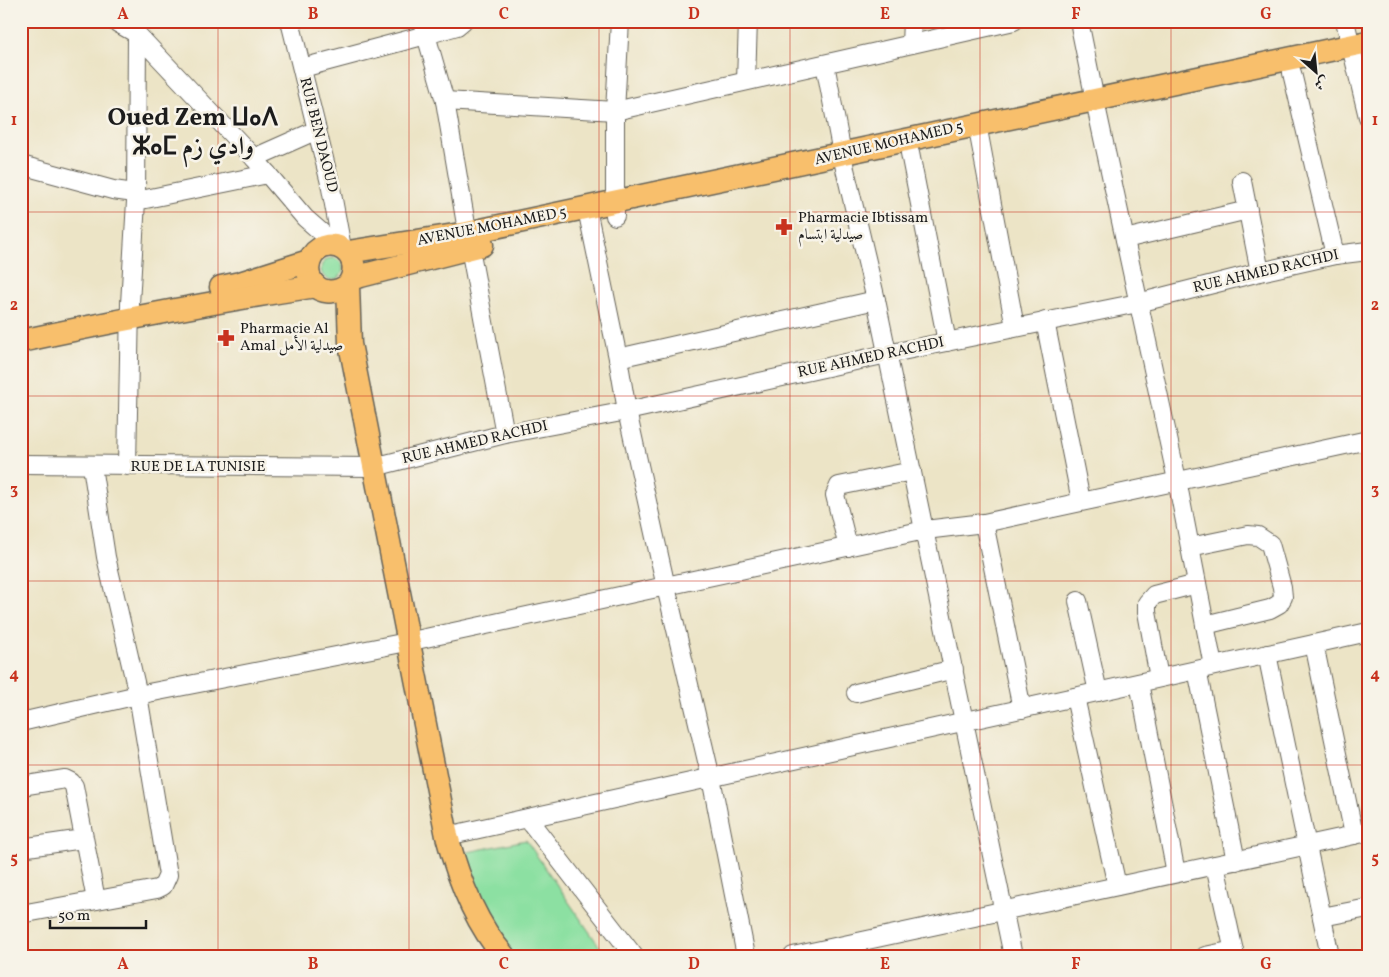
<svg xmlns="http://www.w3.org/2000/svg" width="1389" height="977" viewBox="0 0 1389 977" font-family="Vollkorn,Amiri,'Noto Sans Tifinagh',serif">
	<rect width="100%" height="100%" fill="#f7f3e8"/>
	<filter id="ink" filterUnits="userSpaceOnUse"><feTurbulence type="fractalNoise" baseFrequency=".02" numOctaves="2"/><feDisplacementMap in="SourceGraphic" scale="10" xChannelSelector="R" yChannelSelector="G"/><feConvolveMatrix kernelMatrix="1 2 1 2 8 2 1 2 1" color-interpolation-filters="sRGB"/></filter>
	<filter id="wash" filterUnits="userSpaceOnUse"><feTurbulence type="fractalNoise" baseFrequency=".0096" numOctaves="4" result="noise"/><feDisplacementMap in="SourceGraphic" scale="20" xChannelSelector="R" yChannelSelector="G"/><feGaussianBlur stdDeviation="1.12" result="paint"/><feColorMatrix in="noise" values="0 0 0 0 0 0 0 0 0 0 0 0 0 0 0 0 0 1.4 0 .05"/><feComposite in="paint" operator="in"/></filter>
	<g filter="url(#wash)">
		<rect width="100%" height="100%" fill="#ece4c6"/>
		<!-- green -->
		<g fill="#8ce0a2" stroke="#547e5f">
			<circle cx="332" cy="269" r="11"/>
			<polygon points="526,840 606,956 509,956 475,897 463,853"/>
		</g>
	</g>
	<g filter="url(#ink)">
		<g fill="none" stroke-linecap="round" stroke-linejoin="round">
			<!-- minor casing -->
			<g stroke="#656258" stroke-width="20">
				<g id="minor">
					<polyline points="114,21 137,34 254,158 305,218 337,246"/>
					<polyline points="290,21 330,183 342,248"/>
					<polyline points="422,21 445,101 470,248 505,434"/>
					<polyline points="1079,21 1098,115 1177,480 1213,666"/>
					<polyline points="1345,21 1368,117"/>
					<polyline points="911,44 912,21"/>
					<polyline points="825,64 845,169 876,300 1013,956"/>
					<polyline points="302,68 426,35 457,26 463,21"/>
					<polyline points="1292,73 1335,255"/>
					<polyline points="746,81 748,21"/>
					<polyline points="445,101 615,111 1014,21"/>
					<polyline points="977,124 1015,327"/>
					<polyline points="910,153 947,342"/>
					<polyline points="254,158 317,130"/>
					<polyline points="21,165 113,190 135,193"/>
					<polyline points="1242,181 1260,272"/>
					<polyline points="136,201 137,34"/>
					<polyline points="587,209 618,358 627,411 666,587 711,778 746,956"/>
					<polyline points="615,216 615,111 620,21"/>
					<polyline points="1125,239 1248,210"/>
					<polyline points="1045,321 1081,501"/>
					<polyline points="618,358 876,300"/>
					<polyline points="21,464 374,467 505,434 627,411 887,354 1138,303 1260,272 1335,255 1368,251"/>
					<polyline points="127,466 130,304 136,201 268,174"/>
					<polyline points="984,523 1022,709"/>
					<polyline points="848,547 835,495 839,486 912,471"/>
					<polyline points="1190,547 1248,535 1258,536 1270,544 1282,587 1283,597 1279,604 1270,609 1205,625"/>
					<polyline points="1078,601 1098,692"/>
					<polyline points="1314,644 1354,835"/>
					<polyline points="1267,654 1330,956"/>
					<polyline points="1197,670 1236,861"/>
					<polyline points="1159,678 1147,612 1147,603 1154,595 1197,584"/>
					<polyline points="1139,683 1176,873"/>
					<polyline points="856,693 954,669"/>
					<polyline points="1075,697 1117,886"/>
					<polyline points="21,722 138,695 407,642 925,530 984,523 1368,440"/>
					<polyline points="21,786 65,779 71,782 74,786 96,900"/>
					<polyline points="528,819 634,956"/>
					<polyline points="447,836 1368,632"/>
					<polyline points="21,848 83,839"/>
					<polyline points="1215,865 1235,956"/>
					<polyline points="21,914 157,889 163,886 168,875 138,695 106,557 92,466"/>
					<polyline points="1322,917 1368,908"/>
					<polyline points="793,956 1368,832"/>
					<polyline points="1205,956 1234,950"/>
				</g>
			</g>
			<!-- major casing -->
			<g stroke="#656258" stroke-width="25">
				<g id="major">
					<polyline points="348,252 467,233 1368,42"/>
					<polyline points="353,278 482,245"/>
					<path d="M348 285C336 294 317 295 310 278 307 271 308 263 312 256 329 231 368 255 348 285L350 344 447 836C458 878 475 923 504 956"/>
					<polyline points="221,287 240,283 309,261"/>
					<path d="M21 341C119 320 217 301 316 286"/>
				</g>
			</g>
			<!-- minor -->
			<use href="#minor" stroke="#fff" stroke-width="18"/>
			<!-- major -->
			<use href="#major" stroke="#f8bf6c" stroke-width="22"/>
		</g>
	</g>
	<!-- grid -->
	<path fill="none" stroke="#c8321e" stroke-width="1" stroke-opacity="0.55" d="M218 21V956M409 21V956M599 21V956M790 21V956M980 21V956M1171 21V956M21 212H1368M21 396H1368M21 581H1368M21 765H1368"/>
	<!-- icons -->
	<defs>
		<g id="pharmacy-bare" transform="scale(1.35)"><path d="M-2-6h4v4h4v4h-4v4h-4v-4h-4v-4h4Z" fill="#c8321e" stroke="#f7f3e8" stroke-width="2.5" paint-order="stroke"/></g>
	</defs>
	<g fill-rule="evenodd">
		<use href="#pharmacy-bare" x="784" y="227"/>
		<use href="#pharmacy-bare" x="226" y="338"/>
	</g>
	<g text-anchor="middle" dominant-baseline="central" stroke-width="5" stroke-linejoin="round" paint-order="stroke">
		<!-- street labels -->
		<g font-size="15" fill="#1c1c1c" stroke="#f7f3e8">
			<text transform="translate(318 135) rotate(76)">RUE BEN DAOUD</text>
			<text transform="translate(889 144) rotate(-13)">AVENUE MOHAMED 5</text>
			<text transform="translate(492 227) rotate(-11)">AVENUE MOHAMED 5</text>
			<text transform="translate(1266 272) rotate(-13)">RUE AHMED RACHDI</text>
			<text transform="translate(871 358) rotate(-12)">RUE AHMED RACHDI</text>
			<text transform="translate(475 443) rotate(-13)">RUE AHMED RACHDI</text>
			<text x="198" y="467">RUE DE LA TUNISIE</text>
		</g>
		<!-- poi labels -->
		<g font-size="15" fill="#1c1c1c" stroke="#f7f3e8" text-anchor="start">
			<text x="798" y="218">Pharmacie Ibtissam<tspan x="798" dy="17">صيدلية ابتسام</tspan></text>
			<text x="240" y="329">Pharmacie Al<tspan x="240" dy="17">Amal صيدلية الأمل</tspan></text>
		</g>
		<!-- town labels -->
		<g font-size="25" font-weight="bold" fill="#1c1c1c" stroke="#f7f3e8">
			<text x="193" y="118">Oued Zem ⵡⴰⴷ<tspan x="193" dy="29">ⵣⴰⵎ وادي زم</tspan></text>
		</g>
	</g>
	<!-- margin -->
	<rect width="1389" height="977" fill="none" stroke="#f7f3e8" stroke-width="55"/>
	<!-- north arrow -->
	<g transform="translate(1316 72) rotate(153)" stroke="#f7f3e8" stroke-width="4" paint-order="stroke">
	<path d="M0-4L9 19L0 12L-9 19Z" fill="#1c1c1c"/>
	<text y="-8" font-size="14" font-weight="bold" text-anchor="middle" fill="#1c1c1c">ش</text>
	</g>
	<!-- scale -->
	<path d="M50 920v8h96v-8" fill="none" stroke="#1c1c1c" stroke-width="2.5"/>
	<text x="58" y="920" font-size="15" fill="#1c1c1c" stroke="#f7f3e8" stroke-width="4" paint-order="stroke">50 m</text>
	<rect x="28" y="28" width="1334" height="922" fill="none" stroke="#c8321e" stroke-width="2"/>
	<g font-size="16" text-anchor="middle" font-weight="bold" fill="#c8321e">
		<text x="123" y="19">A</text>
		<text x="313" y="19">B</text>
		<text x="504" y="19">C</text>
		<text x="694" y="19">D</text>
		<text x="885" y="19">E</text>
		<text x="1076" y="19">F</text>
		<text x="1266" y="19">G</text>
		<text x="14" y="125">1</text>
		<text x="1375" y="125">1</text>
		<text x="14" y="310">2</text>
		<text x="1375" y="310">2</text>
		<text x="14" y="494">3</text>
		<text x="1375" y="494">3</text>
		<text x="14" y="679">4</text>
		<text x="1375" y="679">4</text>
		<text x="14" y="863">5</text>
		<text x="1375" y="863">5</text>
		<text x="123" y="969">A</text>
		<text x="313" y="969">B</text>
		<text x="504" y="969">C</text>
		<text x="694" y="969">D</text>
		<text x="885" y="969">E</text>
		<text x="1076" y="969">F</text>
		<text x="1266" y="969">G</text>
	</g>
</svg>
